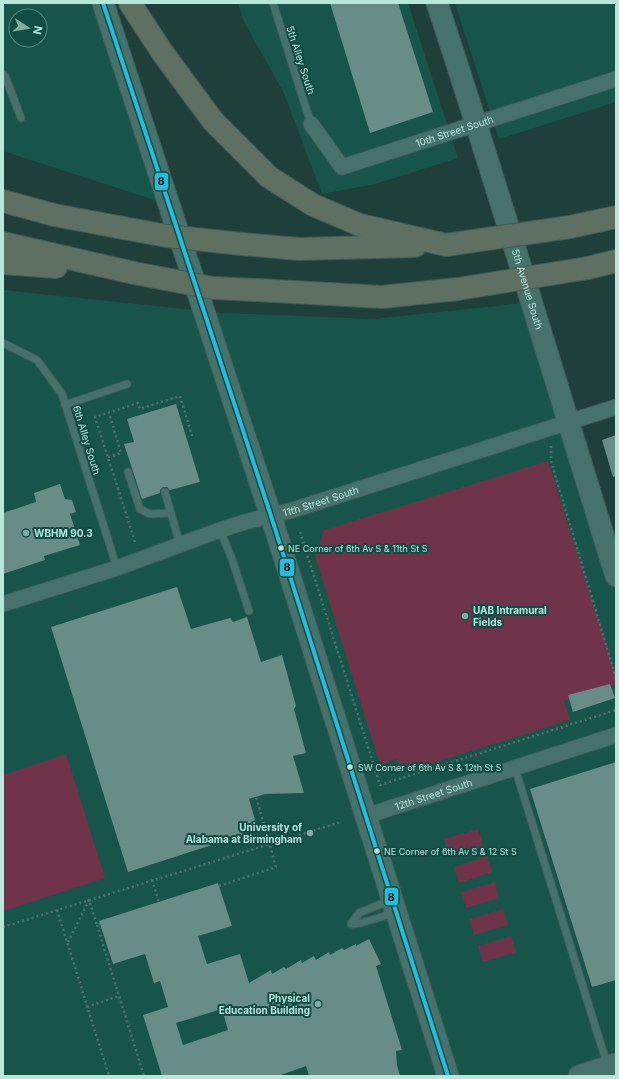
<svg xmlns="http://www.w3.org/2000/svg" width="619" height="1079" viewBox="0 0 619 1079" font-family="Inter,sans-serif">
	<rect width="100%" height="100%" fill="#1f403a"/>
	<!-- built -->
	<g fill="#17554b" fill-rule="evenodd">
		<path d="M3 3H94L161 202 3 151ZM16 16H40V40H16Z"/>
		<polygon points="238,3 408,3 458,158 375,184 322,194 284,93 244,22"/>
		<polygon points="455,3 616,3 616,102 499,139"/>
		<polygon points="3,290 222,313 374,319 523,303 616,590 616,1076 3,1076"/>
	</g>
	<!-- green -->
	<g fill="#6f344a">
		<polygon points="548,461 616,676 616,684 564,701 570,720 401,773 397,759 380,765 315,556 324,530"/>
		<polygon points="66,754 105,878 3,911 3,775"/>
		<polygon points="478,829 483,845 449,855 444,839"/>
		<polygon points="487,856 492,872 459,883 454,867"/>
		<polygon points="495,882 499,898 466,908 461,892"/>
		<polygon points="503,909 508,925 474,935 469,919"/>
		<polygon points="511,936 516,952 483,962 478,946"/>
	</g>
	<!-- building -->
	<g fill="#688c86" fill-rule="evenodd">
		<polygon points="330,3 398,3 433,112 370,133"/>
		<polygon points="176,404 200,482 170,490 167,487 163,487 160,490 160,493 142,499 124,444 134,442 127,419"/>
		<polygon points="616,435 616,476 613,477 602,440"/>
		<polygon points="60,484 65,499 72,500 76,512 70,514 80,545 44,556 45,560 3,574 3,513 36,502 34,493"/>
		<polygon points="177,587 191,629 230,618 233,622 247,617 261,662 282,655 296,706 294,709 306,753 293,756 304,793 265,794 249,799 258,830 128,872 51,627"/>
		<polygon points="610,684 615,698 573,712 568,695"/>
		<polygon points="616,762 616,980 592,987 530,789"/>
		<path d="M218 883 232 926 198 936 207 964 240 954 249 983 271 970 272 974 284 967 286 969 301 960 302 963 314 956 316 960 329 952 330 955 342 948 344 950 356 944V946L369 939 381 964 376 966 402 1050 396 1051 397 1065 400 1076H309L306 1066 278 1076H162L143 1015 168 1007 160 981 154 983 145 954 113 964 99 921ZM222 1009 228 1030 183 1045 176 1023Z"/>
	</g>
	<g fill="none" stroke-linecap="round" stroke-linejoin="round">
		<!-- lane casing -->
		<g stroke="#405c57" stroke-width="9">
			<g id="lane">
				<polyline points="273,3 311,124"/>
				<polyline points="3,74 5,76 21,118"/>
				<polyline points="3,343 37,360 62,394 117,568"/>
				<polyline points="65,405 127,384"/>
				<polyline points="128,472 140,509 150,514 171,513"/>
				<polyline points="165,492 180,545"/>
				<polyline points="220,530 232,559 249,611"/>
				<polyline points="515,768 607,1064"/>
				<polygon points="381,904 394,906 385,916 361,923 351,924 359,913"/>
			</g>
		</g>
		<!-- street casing -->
		<g stroke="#405c57" stroke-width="17">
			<g id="street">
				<path id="s1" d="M311 124 342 167 616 79"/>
				<path id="s2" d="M3 604 117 568 220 530 245 522 293 510 616 407"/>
				<path id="s3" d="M366 816 616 735"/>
			</g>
		</g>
		<!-- secondary casing -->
		<g stroke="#405c57" stroke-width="23">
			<g id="secondary">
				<polyline points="103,3 271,516 448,1076"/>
				<path id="s4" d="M437 3C500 193 556 385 616 576"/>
				<polyline points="579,1076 616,1064"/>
			</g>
		</g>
		<!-- highway casing -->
		<g stroke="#405c57" stroke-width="24">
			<g id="highway">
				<polyline points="130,3 162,52 213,121 269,177 313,205 360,225 446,245"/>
				<polyline points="3,201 54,215 118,227"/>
				<polyline points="570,227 616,217"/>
				<polyline points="3,243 134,273"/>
				<polyline points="242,244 299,249 415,246"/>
				<polyline points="3,263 56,267"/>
				<polyline points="588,268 616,261"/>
				<polyline points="257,290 382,297 458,289"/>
			</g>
		</g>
		<!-- path -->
		<g stroke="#50746e" stroke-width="2.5" stroke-dasharray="2 3" stroke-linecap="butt">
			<polyline points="551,446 551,461 616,678"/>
			<polyline points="108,457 121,453 109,413"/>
			<polyline points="300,532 380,785 616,710"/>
			<polyline points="135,542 95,417 138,403 140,409 180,396 192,436"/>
			<polyline points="152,880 159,902"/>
			<polyline points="219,886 276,867 256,797"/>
			<polyline points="57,910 109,1076"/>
			<polyline points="97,925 144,1076"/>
			<polyline points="3,927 341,822"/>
			<polyline points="68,942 89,900 97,925 100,924"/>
			<polyline points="87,1007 119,996"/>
		</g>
		<!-- lane -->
		<use href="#lane" stroke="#46726b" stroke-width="7"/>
		<!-- street -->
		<use href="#street" stroke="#46726b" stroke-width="15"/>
		<!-- secondary -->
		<use href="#secondary" stroke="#46726b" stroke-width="21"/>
		<!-- highway -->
		<use href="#highway" stroke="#5d7062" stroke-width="22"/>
		<!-- highway-bridge casing -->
		<g stroke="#405c57" stroke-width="24" stroke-linecap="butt">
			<g id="highway-bridge">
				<polyline points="118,227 167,236 242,244"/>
				<polyline points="446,245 570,227"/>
				<polyline points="134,273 213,288 257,290"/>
				<polyline points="458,289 588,268"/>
			</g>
		</g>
		<!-- highway-bridge -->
		<use href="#highway-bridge" stroke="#5d7062" stroke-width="22"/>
		<!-- bus-1 casing -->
		<g stroke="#124d43" stroke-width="7">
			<polyline id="bus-1" points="103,3 271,516 448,1076"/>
		</g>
		<!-- bus-1 -->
		<use href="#bus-1" stroke="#26bcdd" stroke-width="4"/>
	</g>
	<!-- markers -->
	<g fill="#82aca3" stroke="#124d43" stroke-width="1.5">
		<circle cx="26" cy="533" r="4"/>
		<circle cx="465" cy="616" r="4"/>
		<circle cx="310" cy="833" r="4"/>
		<circle cx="318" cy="1004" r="4"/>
	</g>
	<g fill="#b7e6db" stroke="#124d43" stroke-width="1.5">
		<circle cx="281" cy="548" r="3.5"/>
		<circle cx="350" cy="767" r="3.5"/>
		<circle cx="377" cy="851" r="3.5"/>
	</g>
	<g text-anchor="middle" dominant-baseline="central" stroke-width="4" stroke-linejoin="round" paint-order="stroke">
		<!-- bus labels -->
		<g font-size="9" fill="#b7e6db" stroke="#124d43" text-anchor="start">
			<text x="288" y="548">NE Corner of 6th Av S &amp; 11th St S</text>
			<text x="358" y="767">SW Corner of 6th Av S &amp; 12th St S</text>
			<text x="384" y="851">NE Corner of 6th Av S &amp; 12 St S</text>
		</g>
		<!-- street labels -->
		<g font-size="10" fill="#b7e6db" stroke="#124d43">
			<text transform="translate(301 60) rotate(72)">5th Alley South</text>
			<text stroke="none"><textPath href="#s1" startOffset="171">10th Street South</textPath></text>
			<text stroke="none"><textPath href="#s4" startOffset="300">5th Avenue South</textPath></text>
			<text transform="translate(87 440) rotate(73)">6th Alley South</text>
			<text stroke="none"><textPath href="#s2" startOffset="334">11th Street South</textPath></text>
			<text stroke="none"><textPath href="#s3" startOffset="71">12th Street South</textPath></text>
		</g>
		<!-- poi labels -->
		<g font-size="10" font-weight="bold" fill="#b7e6db" stroke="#124d43" text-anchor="start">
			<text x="34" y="533">WBHM 90.3</text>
			<text x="473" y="610">UAB Intramural<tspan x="473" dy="12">Fields</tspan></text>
			<text x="302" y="827" text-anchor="end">University of<tspan x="302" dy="12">Alabama at Birmingham</tspan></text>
			<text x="310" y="998" text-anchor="end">Physical<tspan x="310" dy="12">Education Building</tspan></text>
		</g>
	</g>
	<g stroke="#124d43" stroke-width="1.5">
		<rect x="154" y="172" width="15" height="19" rx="4" fill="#26bcdd"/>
		<rect x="279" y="558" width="16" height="19" rx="4" fill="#26bcdd"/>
		<rect x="384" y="887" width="15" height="19" rx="4" fill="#26bcdd"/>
	</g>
	<g font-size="11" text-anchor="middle" font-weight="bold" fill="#111">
		<text x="161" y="185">8</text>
		<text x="287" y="571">8</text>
		<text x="391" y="901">8</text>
	</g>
	<!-- border -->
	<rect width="619" height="1079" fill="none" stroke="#b7e6db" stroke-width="8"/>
	<!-- north arrow -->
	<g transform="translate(28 28) rotate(102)"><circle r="19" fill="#124d43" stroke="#548a80"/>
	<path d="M0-3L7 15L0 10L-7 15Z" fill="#82aca3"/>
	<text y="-6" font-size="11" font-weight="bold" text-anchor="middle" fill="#b7e6db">N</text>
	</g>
</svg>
